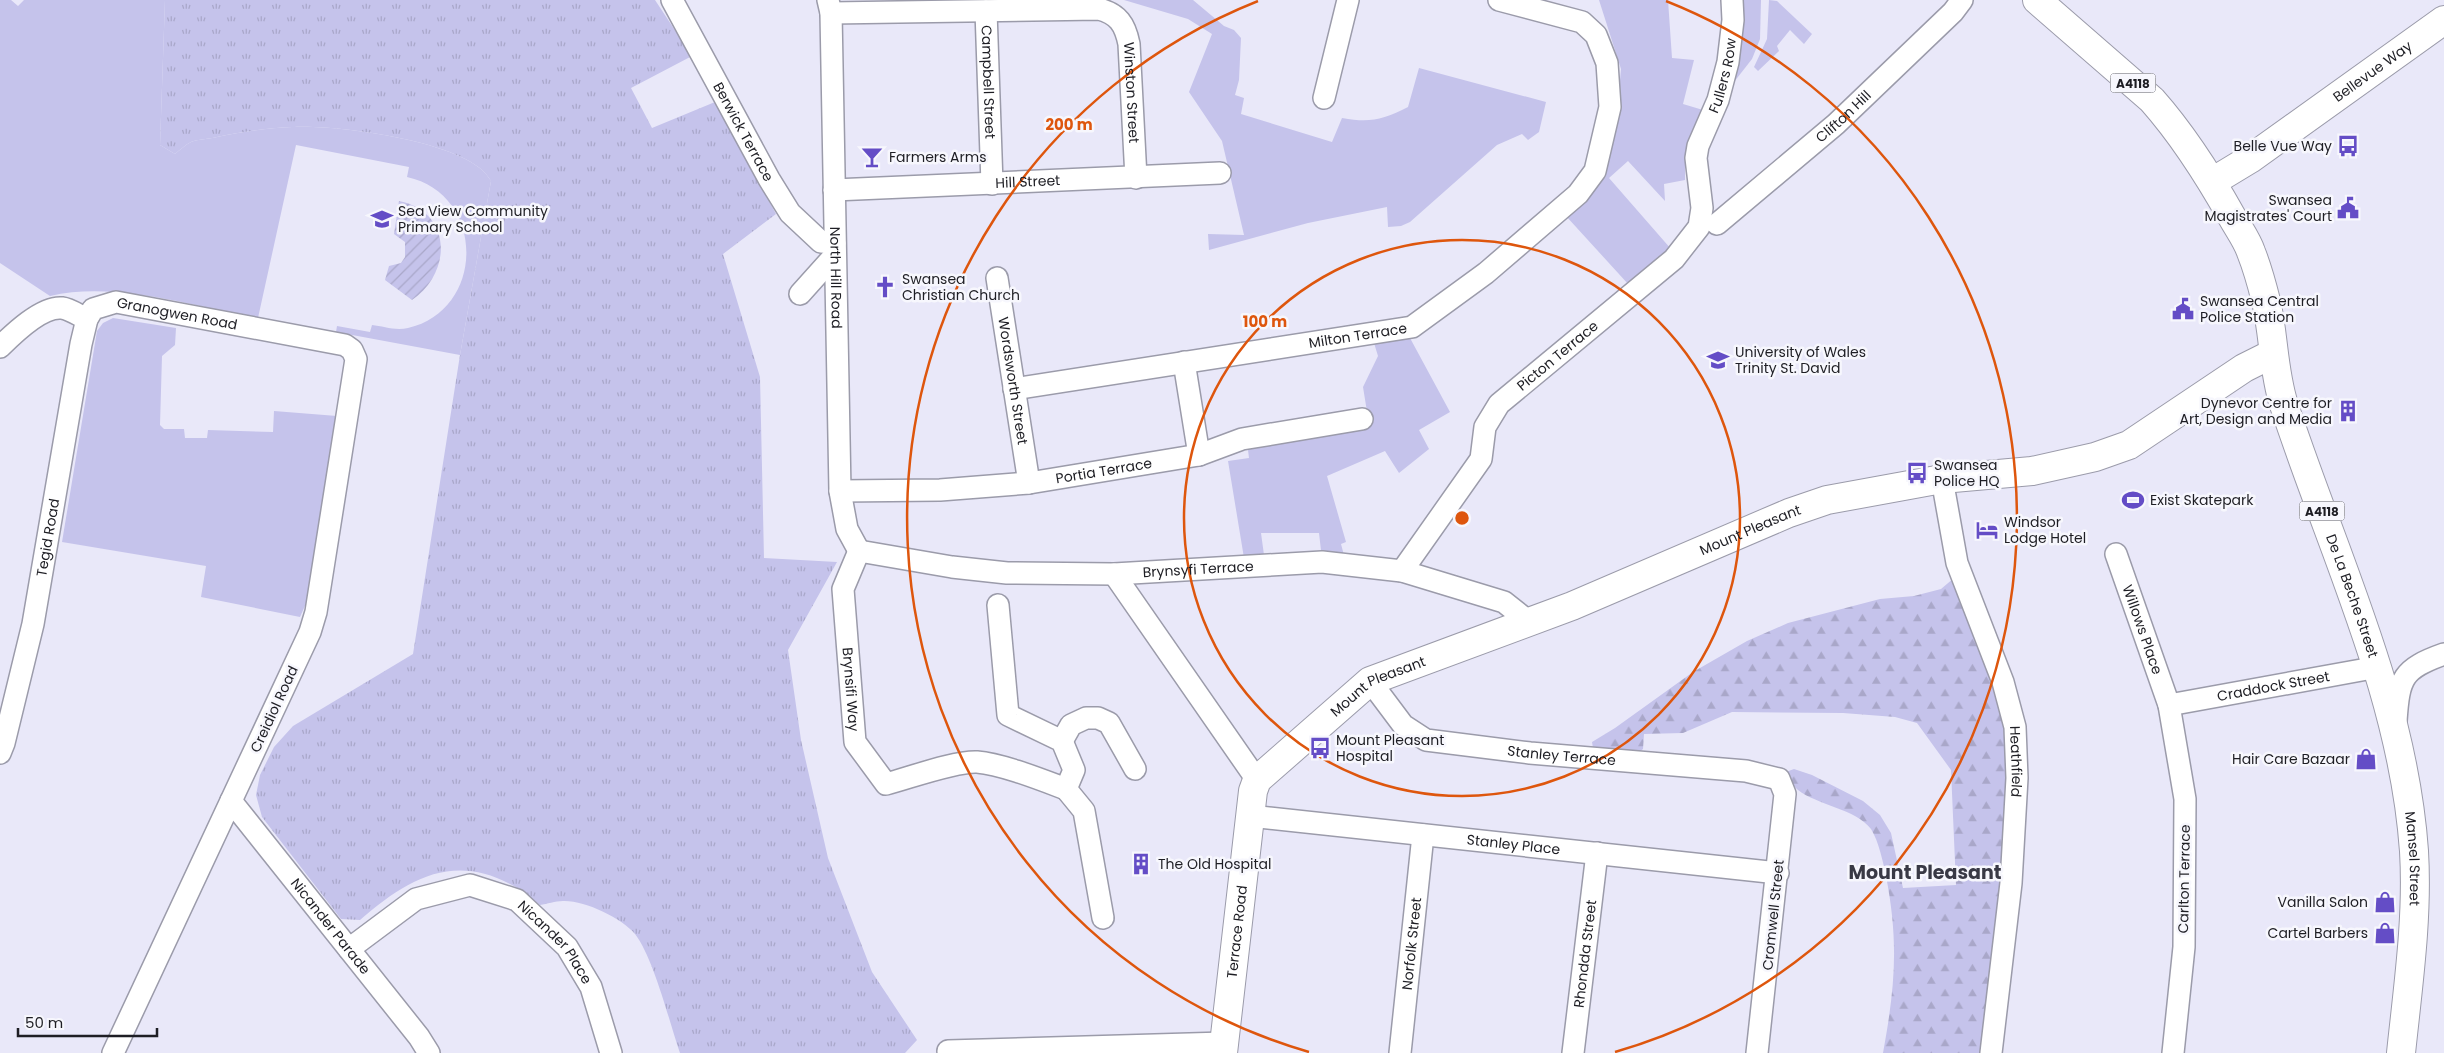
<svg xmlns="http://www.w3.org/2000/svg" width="2444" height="1053" viewBox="0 0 2444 1053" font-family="Poppins,sans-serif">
	<defs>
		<pattern id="forest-firs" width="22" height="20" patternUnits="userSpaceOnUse" patternTransform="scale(1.25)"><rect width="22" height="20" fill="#c5c3eb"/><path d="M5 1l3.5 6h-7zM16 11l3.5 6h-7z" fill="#a9a7c9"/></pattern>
		<pattern id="park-tufts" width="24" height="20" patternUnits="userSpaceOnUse" patternTransform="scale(1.25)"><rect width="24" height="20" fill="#c5c3eb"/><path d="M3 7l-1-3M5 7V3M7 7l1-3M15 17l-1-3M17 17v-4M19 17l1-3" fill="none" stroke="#a9a7c9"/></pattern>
		<pattern id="garden-furrows" width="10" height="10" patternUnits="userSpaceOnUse" patternTransform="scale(1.25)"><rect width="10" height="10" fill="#c5c3eb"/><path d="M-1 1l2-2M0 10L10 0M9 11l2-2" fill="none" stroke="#a9a7c9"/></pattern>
	</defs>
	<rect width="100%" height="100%" fill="#e9e8f9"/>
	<!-- grass -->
	<g fill="#c5c3eb">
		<path d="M0 0H11L18 6 24 0H165L160 145 175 154C180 150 185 145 191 142 198 139 209 139 217 137 241 132 267 128 292 127 333 124 472 141 491 181L460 355 336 332 337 326 370 332 372 325C383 326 395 331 408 328 486 310 486 194 407 177L409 167 296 145 258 318C192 306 115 281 50 296L0 263Z"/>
		<path d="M1124 0H1193L1224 26 1234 30 1241 38 1239 80 1235 95 1244 98 1241 114 1332 142 1342 118C1370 123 1382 120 1408 107L1419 68 1546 102 1539 132 1528 140 1522 134 1497 145 1410 222 1401 226 1388 227 1387 207 1308 223 1209 250 1208 234 1244 235 1222 141 1189 92 1212 34 1188 19Z"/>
		<polygon points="1599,0 1668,0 1672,58 1694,60 1683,104 1703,110 1685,153 1685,180 1664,184 1665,201 1628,161 1609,178 1671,249 1629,285 1566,216 1605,177 1616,124 1621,69"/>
		<polygon points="1738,0 1761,0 1760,39 1752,59 1734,82 1732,81"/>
		<polygon points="1769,0 1777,1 1812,34 1804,44 1790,30 1777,46 1779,51 1758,71 1754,67 1767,39"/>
		<polygon points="113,318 176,328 175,345 162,356 160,425 164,429 184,429 185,438 207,438 208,430 273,432 274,411 337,416 308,599 300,617 201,597 206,566 62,542 97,331 103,323"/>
		<polygon points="1410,338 1450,412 1419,430 1429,449 1399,473 1385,451 1327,476 1346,542 1341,544 1345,559 1322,559 1319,533 1261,533 1264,555 1244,558 1228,461 1249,458 1248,450 1254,443 1369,424 1363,387 1378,356 1374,343"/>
	</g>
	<!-- forest -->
	<path fill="url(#forest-firs)" d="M1954 578 2007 722 2009 857 1986 1053H1883C1895 987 1899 943 1886 876 1883 862 1879 842 1871 829 1856 809 1817 805 1798 790 1792 785 1790 777 1783 773L1794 769 1812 775 1863 801 1880 815 1891 833 1903 888 1956 885 1951 770 1917 723 1895 717 1843 713 1732 712 1683 733 1644 734 1643 749 1635 755 1593 748 1592 742 1615 728 1693 672 1747 641 1788 623 1880 599 1914 596 1941 589Z"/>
	<!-- park -->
	<path fill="url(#park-tufts)" d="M165 0H655L692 56 631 88 652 128 715 102 776 214 723 254 760 377 764 558 837 562 788 650 801 740 828 858 872 972 917 1040 905 1053H680C669 1021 654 959 635 934 622 918 584 900 563 901 555 901 547 904 540 905 531 898 522 890 512 885 452 852 406 880 360 920L341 919 262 817 256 795 260 775 274 747 293 726 413 654 460 355 491 181C472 141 333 124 292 127 267 128 241 132 217 137 209 139 198 139 191 142 185 145 180 150 175 154L160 145Z"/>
	<!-- garden -->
	<path fill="url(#garden-furrows)" d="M399 201C453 212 452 273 412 300L385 280 389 266 401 263 405 257V242L394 234Z"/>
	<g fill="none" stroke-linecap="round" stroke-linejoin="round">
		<!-- minor casing -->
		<g stroke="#9b9baa" stroke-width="24">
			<g id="minor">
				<path id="s1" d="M672 0 769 179 790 213 821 242 835 243"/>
				<path id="s2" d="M828 0 831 13 840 491 847 529 859 551"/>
				<path id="s3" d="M986 11 992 184"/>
				<path id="s4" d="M831 13 1099 9C1118 14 1125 24 1129 44L1136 178"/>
				<polyline points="1324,98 1348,0"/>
				<path id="s5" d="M834 190 1220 173"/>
				<path id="s6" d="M1717 224 1836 124 1953 12 1962 0"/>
				<path id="s7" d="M997 278 1029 483"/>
				<polyline points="800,294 835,255"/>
				<path d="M0 347C13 334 42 306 62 308 70 309 80 316 87 319"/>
				<polyline points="1184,362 1199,455"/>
				<path id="s8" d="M1014 389 1412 327 1486 273 1578 194 1595 171 1610 107 1607 63 1596 35 1582 22 1499 0"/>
				<path id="s9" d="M1942 479 1957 563 2003 682 2015 727 2017 778 2011 883 1991 1053"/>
				<path id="s10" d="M840 491 940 490 1029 483 1199 455 1242 439 1362 419"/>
				<path id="s11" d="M859 551 952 567 1007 573 1114 574 1322 562 1402 571 1504 602 1528 621"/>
				<path id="s12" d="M859 551 843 589 855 742 886 784C909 778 955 761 977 762 1002 764 1042 780 1066 789"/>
				<path id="s13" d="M2116 554 2169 705 2185 799 2184 947 2173 1053"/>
				<path id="s14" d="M1402 571 1481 459 1485 427 1499 404 1674 259 1699 227 1702 208 1696 158 1698 146 1718 100 1728 62 1733 20 1732 0"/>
				<polyline points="1114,574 1257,780"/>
				<polyline points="998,605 1008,715 1062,741 1074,770 1066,789"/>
				<path id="s15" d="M1370 681 1403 725 1426 740 1530 753 1746 771 1779 779 1785 794 1757 1053"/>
				<path id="s16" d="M2169 705 2378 667"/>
				<path d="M2396 721C2399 678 2402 669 2444 654"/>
				<polyline points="1062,741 1071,725 1086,718 1098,718 1109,723 1135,769"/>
				<path id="s17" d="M0 753 4 743 33 624 81 344 87 319 93 309 116 302 345 345 352 350 356 359 316 612 310 632 113 1053"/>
				<polyline points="1066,789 1084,811 1103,918"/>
				<path id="s18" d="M231 801 419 1037 429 1053"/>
				<path id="s19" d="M1250 816 1778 873"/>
				<path id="s20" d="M349 949 416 899 470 885 517 900 567 947 591 987 611 1053"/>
				<polyline points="948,1051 1224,1043"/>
				<path id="s21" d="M1400 1053 1423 835"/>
				<path id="s22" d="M1573 1053 1597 853"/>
			</g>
		</g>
		<!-- tertiary casing -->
		<g stroke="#9b9baa" stroke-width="30">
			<g id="tertiary">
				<path id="s23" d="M1223 1053 1253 791 1257 780 1370 681 1572 606 1789 513 1827 500 1942 479 2032 471 2095 457 2129 445 2244 368 2272 354"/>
			</g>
		</g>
		<!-- secondary casing -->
		<g stroke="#9b9baa" stroke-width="30">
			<g id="secondary">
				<path id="s24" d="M2212 182 2250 159 2444 20"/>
			</g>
		</g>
		<!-- primary casing -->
		<g stroke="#9b9baa" stroke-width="30">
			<g id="primary">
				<path id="s25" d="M2037 0 2152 100C2183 135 2209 176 2232 217 2238 228 2247 240 2251 252 2257 267 2262 285 2266 301 2274 335 2273 371 2284 405 2332 552 2403 694 2414 851 2418 918 2408 986 2401 1053"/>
			</g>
		</g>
		<!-- minor -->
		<use href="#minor" stroke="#fff" stroke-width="21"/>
		<!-- tertiary -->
		<use href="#tertiary" stroke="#fff" stroke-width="28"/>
		<!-- secondary -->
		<use href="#secondary" stroke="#fff" stroke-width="28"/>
		<!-- primary -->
		<use href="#primary" stroke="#fff" stroke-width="28"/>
	</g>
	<!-- distance rings -->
	<g fill="none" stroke="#de560d" stroke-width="2.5">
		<circle cx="1462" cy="518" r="278"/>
		<path d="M1309 1052A556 556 0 0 1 1258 1M1666 1A556 556 0 0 1 1615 1052"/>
	</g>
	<!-- icons -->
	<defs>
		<g id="bus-bare" transform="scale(1.725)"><path d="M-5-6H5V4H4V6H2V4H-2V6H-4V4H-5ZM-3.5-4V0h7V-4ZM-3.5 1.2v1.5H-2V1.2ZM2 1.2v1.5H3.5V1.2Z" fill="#644dc6" stroke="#f7f7fd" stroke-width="2.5" paint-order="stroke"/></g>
		<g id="bar-bare" transform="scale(1.725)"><path d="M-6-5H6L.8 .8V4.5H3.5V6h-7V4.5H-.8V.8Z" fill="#644dc6" stroke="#f7f7fd" stroke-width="2.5" paint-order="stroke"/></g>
		<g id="civic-bare" transform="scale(1.725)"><path d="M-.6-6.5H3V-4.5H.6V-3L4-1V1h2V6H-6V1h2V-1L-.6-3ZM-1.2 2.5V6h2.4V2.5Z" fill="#644dc6" stroke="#f7f7fd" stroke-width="2.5" paint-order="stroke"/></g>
		<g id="school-bare" transform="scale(1.725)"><path d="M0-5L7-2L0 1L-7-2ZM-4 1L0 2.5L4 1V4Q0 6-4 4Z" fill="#644dc6" stroke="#f7f7fd" stroke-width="2.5" paint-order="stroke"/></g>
		<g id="church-bare" transform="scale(1.725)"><path d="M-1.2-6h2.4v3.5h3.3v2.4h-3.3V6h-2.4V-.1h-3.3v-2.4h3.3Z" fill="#644dc6" stroke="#f7f7fd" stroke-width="2.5" paint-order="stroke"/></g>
		<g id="university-bare" transform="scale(1.725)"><path d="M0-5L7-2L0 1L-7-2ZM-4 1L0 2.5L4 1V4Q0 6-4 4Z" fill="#644dc6" stroke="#f7f7fd" stroke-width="2.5" paint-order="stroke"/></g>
		<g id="building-bare" transform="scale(1.725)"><path d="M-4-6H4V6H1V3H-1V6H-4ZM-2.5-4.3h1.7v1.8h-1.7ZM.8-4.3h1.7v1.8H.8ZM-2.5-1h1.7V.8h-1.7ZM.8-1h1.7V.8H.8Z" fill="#644dc6" stroke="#f7f7fd" stroke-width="2.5" paint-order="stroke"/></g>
		<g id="stadium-bare" transform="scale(1.725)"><path d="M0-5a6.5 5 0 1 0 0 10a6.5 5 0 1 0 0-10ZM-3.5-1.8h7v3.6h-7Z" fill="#644dc6" stroke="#f7f7fd" stroke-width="2.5" paint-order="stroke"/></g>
		<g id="hotel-bare" transform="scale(1.725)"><path d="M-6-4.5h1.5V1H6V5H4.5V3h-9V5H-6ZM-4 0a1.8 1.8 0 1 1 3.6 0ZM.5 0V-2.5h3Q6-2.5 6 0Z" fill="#644dc6" stroke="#f7f7fd" stroke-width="2.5" paint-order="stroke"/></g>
		<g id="shop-bare" transform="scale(1.725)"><path d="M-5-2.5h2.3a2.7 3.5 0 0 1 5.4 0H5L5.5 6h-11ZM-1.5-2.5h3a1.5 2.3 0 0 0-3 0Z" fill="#644dc6" stroke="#f7f7fd" stroke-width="2.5" paint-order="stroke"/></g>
	</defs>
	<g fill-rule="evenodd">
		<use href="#bus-bare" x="2348" y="146"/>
		<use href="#bar-bare" x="872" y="157"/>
		<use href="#civic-bare" x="2348" y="208"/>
		<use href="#school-bare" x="382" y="219"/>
		<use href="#church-bare" x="885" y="287"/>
		<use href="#civic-bare" x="2183" y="309"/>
		<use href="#university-bare" x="1718" y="360"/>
		<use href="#building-bare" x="2348" y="411"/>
		<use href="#bus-bare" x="1917" y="473"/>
		<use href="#stadium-bare" x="2133" y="500"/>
		<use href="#hotel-bare" x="1987" y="530"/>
		<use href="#bus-bare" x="1320" y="748"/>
		<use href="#shop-bare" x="2366" y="759"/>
		<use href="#building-bare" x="1141" y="864"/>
		<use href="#shop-bare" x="2385" y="902"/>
		<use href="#shop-bare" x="2385" y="933"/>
	</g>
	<g text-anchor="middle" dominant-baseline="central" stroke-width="5" stroke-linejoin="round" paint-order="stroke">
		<!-- shield labels -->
		<g fill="#f7f7fd" stroke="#5f5f65" stroke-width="1">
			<rect x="2110.5" y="73.5" width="45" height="19" rx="4"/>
			<rect x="2299.5" y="501.5" width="45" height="19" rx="4"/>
		</g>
		<g font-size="12" font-weight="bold" fill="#1e1e24">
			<text x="2133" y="83">A4118</text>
			<text x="2322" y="511">A4118</text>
		</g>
		<!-- street labels -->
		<g font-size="14" fill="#1e1e24" stroke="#f7f7fd">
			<text stroke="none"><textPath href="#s24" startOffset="195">Bellevue Way</textPath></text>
			<text stroke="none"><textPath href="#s14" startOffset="621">Fullers Row</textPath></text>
			<text stroke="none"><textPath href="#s3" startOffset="71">Campbell Street</textPath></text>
			<text stroke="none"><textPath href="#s4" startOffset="366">Winston Street</textPath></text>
			<text stroke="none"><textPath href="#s6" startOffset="166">Clifton Hill</textPath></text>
			<text stroke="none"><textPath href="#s1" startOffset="150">Berwick Terrace</textPath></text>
			<text stroke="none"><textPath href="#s5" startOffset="194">Hill Street</textPath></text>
			<text stroke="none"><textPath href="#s2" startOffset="278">North Hill Road</textPath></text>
			<text stroke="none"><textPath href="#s17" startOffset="541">Granogwen Road</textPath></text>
			<text stroke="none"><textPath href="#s8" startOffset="348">Milton Terrace</textPath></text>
			<text stroke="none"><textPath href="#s14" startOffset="272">Picton Terrace</textPath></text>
			<text stroke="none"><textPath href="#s7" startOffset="104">Wordsworth Street</textPath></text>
			<text stroke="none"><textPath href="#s10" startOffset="265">Portia Terrace</textPath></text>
			<text stroke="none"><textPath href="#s23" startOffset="835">Mount Pleasant</textPath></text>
			<text stroke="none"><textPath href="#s17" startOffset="221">Tegid Road</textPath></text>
			<text stroke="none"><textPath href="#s11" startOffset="341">Brynsyfi Terrace</textPath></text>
			<text stroke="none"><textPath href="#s25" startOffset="694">De La Beche Street</textPath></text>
			<text stroke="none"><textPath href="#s13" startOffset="80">Willows Place</textPath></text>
			<text stroke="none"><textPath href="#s16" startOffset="106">Craddock Street</textPath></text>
			<text stroke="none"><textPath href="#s23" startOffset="430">Mount Pleasant</textPath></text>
			<text stroke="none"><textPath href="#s12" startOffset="142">Brynsifi Way</textPath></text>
			<text transform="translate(274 709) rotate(-65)">Creidiol Road</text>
			<text stroke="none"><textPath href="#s15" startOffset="219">Stanley Terrace</textPath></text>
			<text stroke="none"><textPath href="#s9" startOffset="294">Heathfield</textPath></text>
			<text stroke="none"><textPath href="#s19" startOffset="265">Stanley Place</textPath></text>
			<text stroke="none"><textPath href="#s25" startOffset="965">Mansel Street</textPath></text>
			<text transform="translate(2184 879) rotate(-89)">Carlton Terrace</text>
			<text transform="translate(1773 915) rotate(-84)">Cromwell Street</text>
			<text stroke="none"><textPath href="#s18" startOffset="160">Nicander Parade</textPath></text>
			<text stroke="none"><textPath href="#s23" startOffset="122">Terrace Road</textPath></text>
			<text stroke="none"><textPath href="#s20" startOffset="246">Nicander Place</textPath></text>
			<text stroke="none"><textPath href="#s21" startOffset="110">Norfolk Street</textPath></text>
			<text stroke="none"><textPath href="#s22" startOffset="100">Rhondda Street</textPath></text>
		</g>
		<!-- poi labels -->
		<g font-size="14" fill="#1e1e24" stroke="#f7f7fd" text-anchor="start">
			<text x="2332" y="146" text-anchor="end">Belle Vue Way</text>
			<text x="889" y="157">Farmers Arms</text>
			<text x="2332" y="200" text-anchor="end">Swansea<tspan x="2332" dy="16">Magistrates' Court</tspan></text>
			<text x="398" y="211">Sea View Community<tspan x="398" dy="16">Primary School</tspan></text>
			<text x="902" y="279">Swansea<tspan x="902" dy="16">Christian Church</tspan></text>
			<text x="2200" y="301">Swansea Central<tspan x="2200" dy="16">Police Station</tspan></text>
			<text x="1735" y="352">University of Wales<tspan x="1735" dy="16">Trinity St. David</tspan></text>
			<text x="2332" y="403" text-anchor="end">Dynevor Centre for<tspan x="2332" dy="16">Art, Design and Media</tspan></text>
			<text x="1934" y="465">Swansea<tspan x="1934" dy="16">Police HQ</tspan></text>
			<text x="2150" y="500">Exist Skatepark</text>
			<text x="2004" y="522">Windsor<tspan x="2004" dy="16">Lodge Hotel</tspan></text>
			<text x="1336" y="740">Mount Pleasant<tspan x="1336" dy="16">Hospital</tspan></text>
			<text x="2350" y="759" text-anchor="end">Hair Care Bazaar</text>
			<text x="1158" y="864">The Old Hospital</text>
			<text x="2368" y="902" text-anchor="end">Vanilla Salon</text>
			<text x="2368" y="933" text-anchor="end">Cartel Barbers</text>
		</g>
		<!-- district labels -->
		<g font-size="19" font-weight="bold" fill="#393945" stroke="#f7f7fd">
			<text x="1925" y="872">Mount Pleasant</text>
		</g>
	</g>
	<circle cx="1462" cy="518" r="8" fill="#de560d" stroke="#f7f7fd" stroke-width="2.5"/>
	<g font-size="15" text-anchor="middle" font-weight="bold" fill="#de560d" stroke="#f7f7fd" stroke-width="5" stroke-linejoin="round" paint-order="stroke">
		<text x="1069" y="130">200 m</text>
		<text x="1265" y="327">100 m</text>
	</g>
	<!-- scale -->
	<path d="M18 1028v8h139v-8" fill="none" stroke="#1e1e24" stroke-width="2.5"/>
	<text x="25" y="1028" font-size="15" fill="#1e1e24" stroke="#f7f7fd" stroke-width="4" paint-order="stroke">50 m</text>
</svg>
